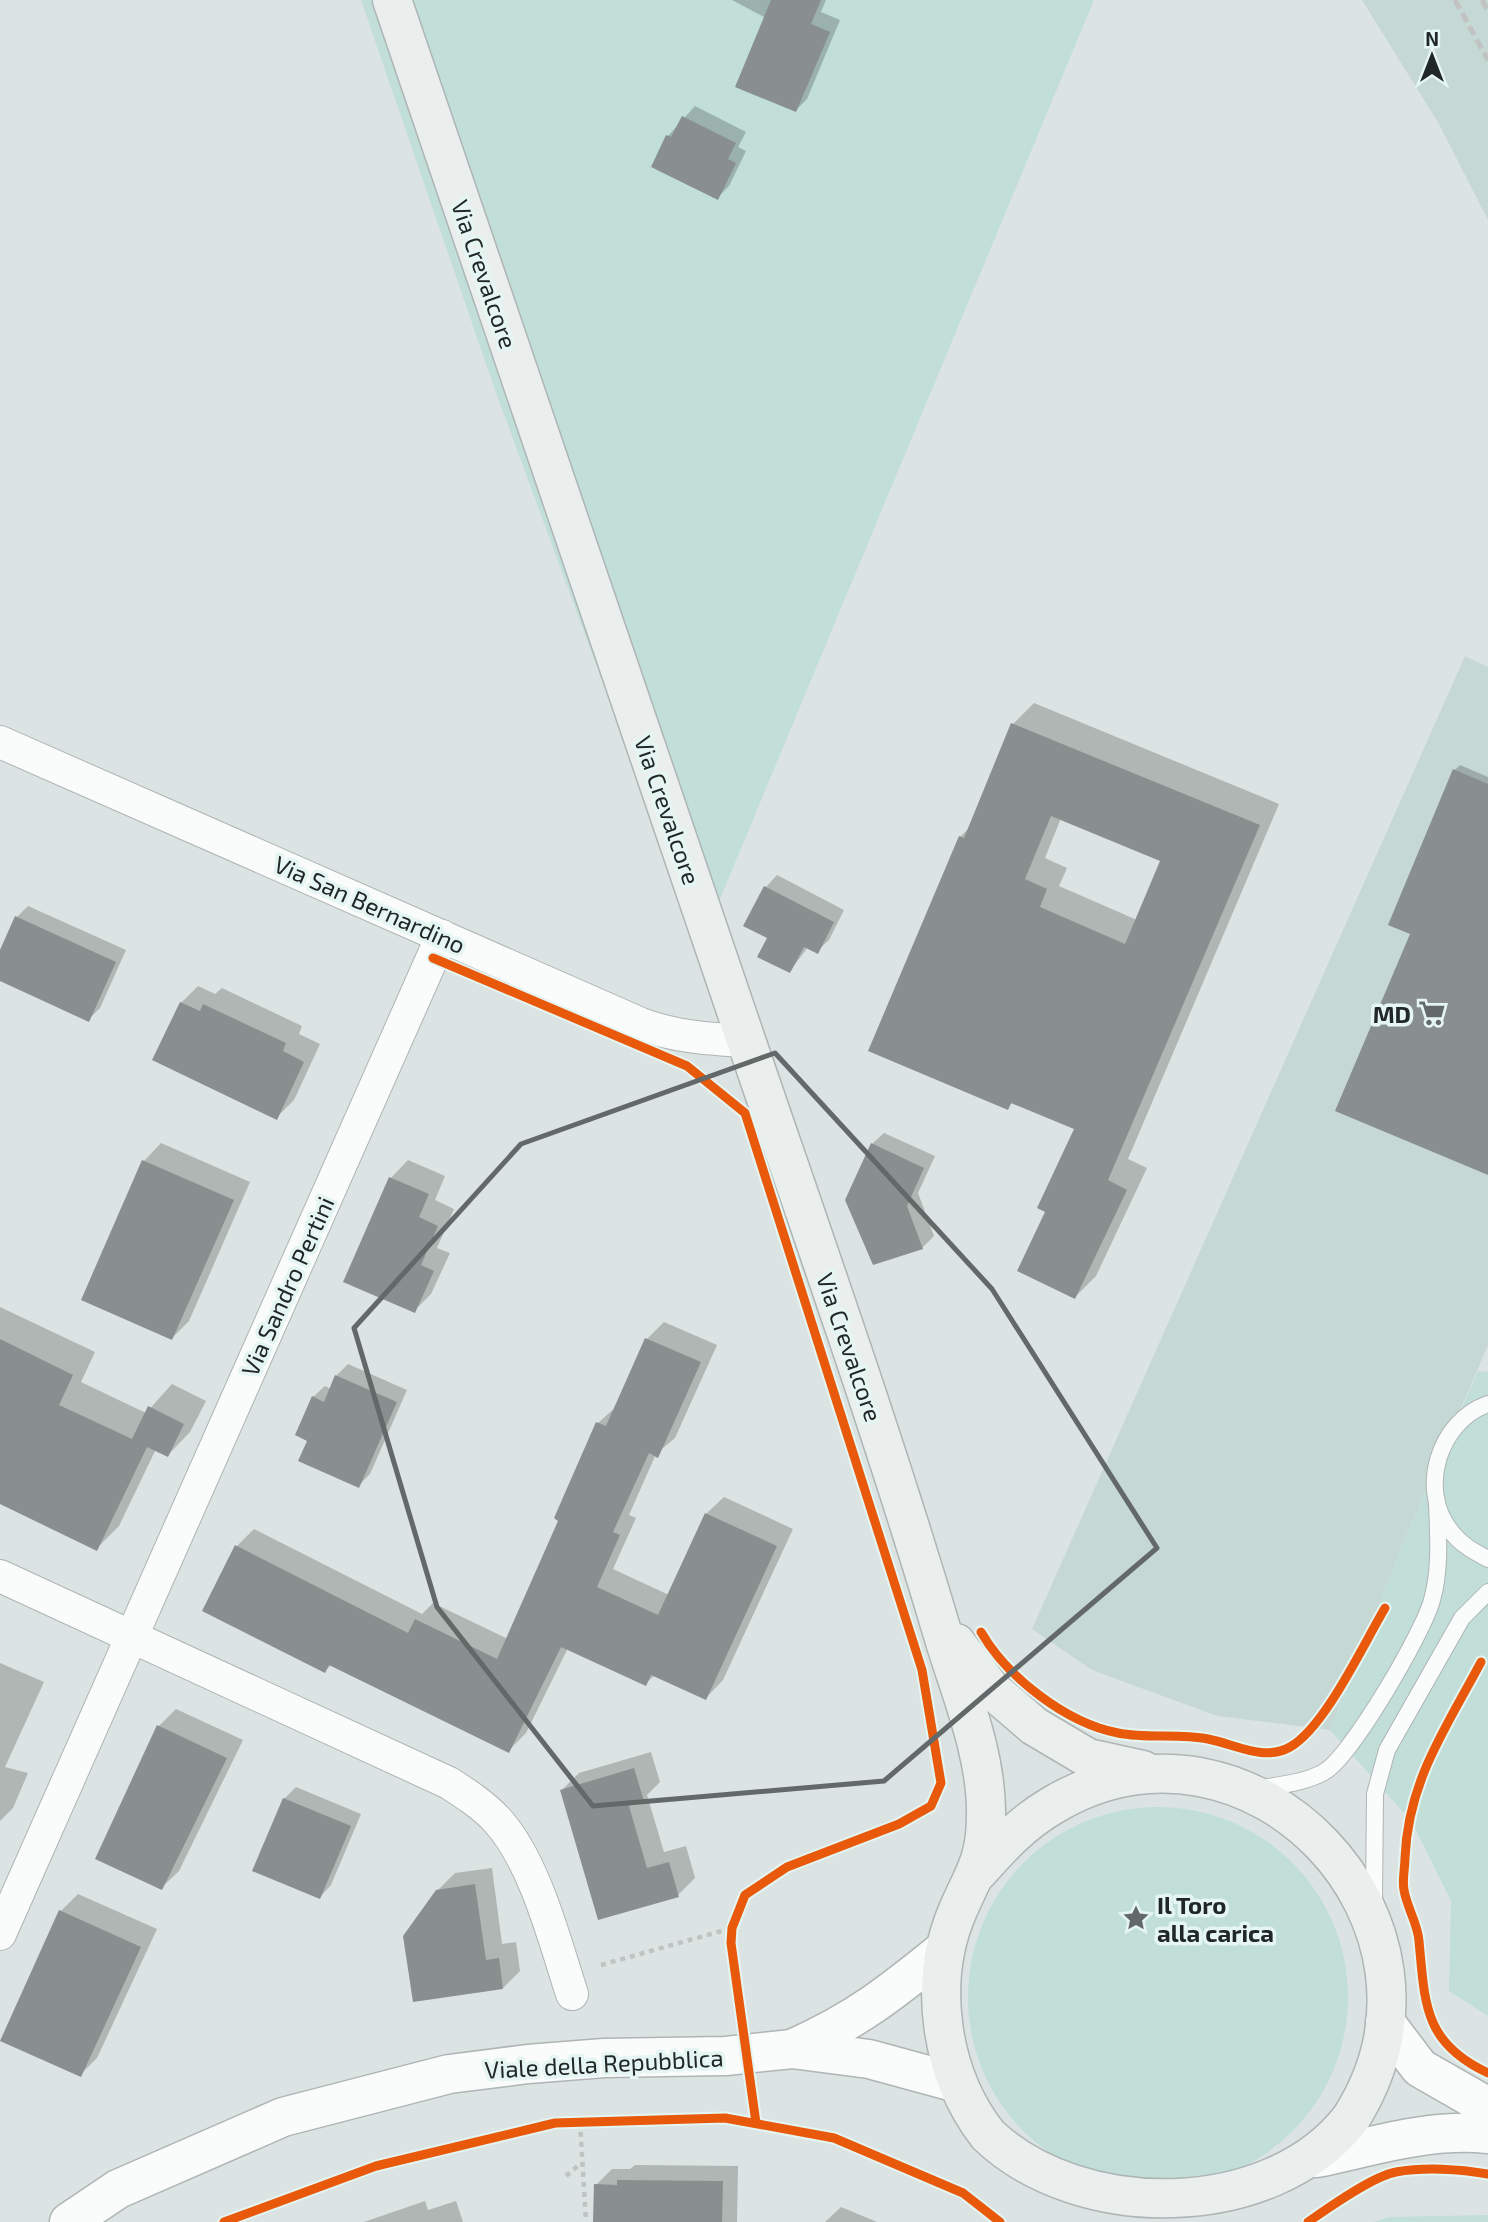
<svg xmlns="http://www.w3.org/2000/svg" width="1488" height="2222" viewBox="0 0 1488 2222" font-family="'Exo 2',sans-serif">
	<rect width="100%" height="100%" fill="#dbe4e2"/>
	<!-- built -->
	<g fill="#c6d8d4">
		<polygon points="1362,0 1488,0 1488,220 1439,124"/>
		<polygon points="1465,656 1488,667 1488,1345 1401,1548 1330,1730 1217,1716 1092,1670 1032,1629"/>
	</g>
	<!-- green -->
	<g fill="#c1ded8">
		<polygon points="361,0 1094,0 700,947 495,390"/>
		<polygon points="1478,1371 1488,1372 1488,2016 1449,1991 1451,1901 1412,1822 1330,1730 1401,1548"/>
		<circle cx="1158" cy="1997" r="190"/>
		<polygon points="1488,2215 1488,2222 1374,2222 1389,2217"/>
	</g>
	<!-- shadow -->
	<g fill="#0003" fill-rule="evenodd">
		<polygon points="732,0 826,0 821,12 840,20 807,99 796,110 766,18"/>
		<polygon points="695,106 746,132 738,147 746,151 729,186 717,198 653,166 668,136"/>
		<path d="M1034 703 1279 804 1128 1159 1147 1168 1096 1276 1075 1297 1048 1211 1076 1129 1013 1102 1007 1108 960 837 970 827 1013 724ZM1061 818 1162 860 1137 920 1059 886 1067 868 1045 858Z"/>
		<polygon points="1460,765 1488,777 1488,1173 1412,933 1455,770"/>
		<polygon points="777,875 844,910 829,940 817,951 808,947 790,971 770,937 746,925 766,887"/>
		<polygon points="28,906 126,950 100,1008 89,1019 0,979 0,954 17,917"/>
		<polygon points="198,986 215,994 222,988 302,1026 299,1034 320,1044 294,1100 277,1117 181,1003"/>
		<polygon points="884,1133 935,1156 918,1193 934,1236 922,1248 872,1144"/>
		<polygon points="161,1143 250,1182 189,1321 172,1338 83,1300 144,1161"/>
		<polygon points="408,1160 445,1176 435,1200 454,1209 437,1248 450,1253 431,1294 414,1311 345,1281 391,1178"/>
		<polygon points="0,1307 95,1352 81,1382 146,1413 172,1384 206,1401 190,1432 168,1455 156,1449 119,1526 96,1549 0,1502"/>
		<polygon points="664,1322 717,1345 675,1438 656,1454 629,1515 636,1518 613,1569 669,1595 706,1514 724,1497 793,1529 723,1680 706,1698 655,1675 645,1684 568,1648 526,1733 508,1751 331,1665 325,1671 237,1546 254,1529 422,1614 433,1603 508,1639 561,1520 556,1517 598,1423 617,1406 647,1339"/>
		<polygon points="348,1364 407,1390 370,1474 359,1485 309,1440 313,1397 325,1386 331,1389 336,1376"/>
		<polygon points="0,1663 44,1682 5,1767 28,1773 13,1808 0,1821"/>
		<polygon points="176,1709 243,1740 179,1871 161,1888 159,1726"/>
		<polygon points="651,1752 660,1782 647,1795 664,1852 686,1846 695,1878 678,1895 599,1918 562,1790 579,1773"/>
		<polygon points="296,1787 361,1814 331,1885 320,1897 284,1799"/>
		<polygon points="492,1868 502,1944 516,1942 520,1971 503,1988 437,1891 455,1873"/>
		<polygon points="78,1894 157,1929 97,2058 80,2075 61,1911"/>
		<polygon points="635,2165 738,2166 737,2222 595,2222 596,2185 612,2169 630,2169"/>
		<polygon points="425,2201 428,2210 456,2201 463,2222 364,2222"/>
		<polygon points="841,2207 877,2222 825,2222"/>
	</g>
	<!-- building -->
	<g fill="#888f8e" fill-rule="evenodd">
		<polygon points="771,0 821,0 811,24 830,32 796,112 735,87"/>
		<polygon points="682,116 736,143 728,159 736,163 718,200 651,167 666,135 671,137"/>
		<path d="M1011 723 1260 825 1108 1180 1127 1190 1075 1299 1017 1271 1045 1212 1037 1208 1074 1129 1011 1103 1008 1110 868 1051 959 836 964 838ZM1051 816 1160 861 1125 944 1040 907 1047 889 1025 879Z"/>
		<polygon points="1453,769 1488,784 1488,1175 1335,1111 1410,934 1388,925"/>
		<polygon points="764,886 834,922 818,954 804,947 790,973 757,957 767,938 743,926"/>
		<polygon points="15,916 116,962 89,1022 0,981 0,950"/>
		<polygon points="180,1002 200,1011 203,1004 286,1043 283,1051 304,1062 277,1120 152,1060"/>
		<polygon points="871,1143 924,1168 907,1206 923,1249 873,1265 845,1200"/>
		<polygon points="142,1160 234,1200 172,1340 81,1300"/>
		<polygon points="389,1177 429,1194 419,1217 438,1226 421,1265 434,1271 415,1313 343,1282"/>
		<polygon points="645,1338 701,1362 658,1458 649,1453 613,1532 620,1535 597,1587 658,1615 705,1513 777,1546 706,1700 651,1675 646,1686 561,1647 509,1753 329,1665 325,1673 202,1611 235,1545 408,1633 415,1619 497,1659 558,1521 554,1518 596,1422 606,1426"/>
		<polygon points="0,1339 73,1375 59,1405 132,1439 148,1406 184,1424 168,1457 147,1447 97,1551 0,1504"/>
		<polygon points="335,1375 397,1402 359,1488 298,1461 307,1441 295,1435 312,1396 324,1402"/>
		<polygon points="157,1725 227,1758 162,1890 95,1859"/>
		<polygon points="634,1768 644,1801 629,1806 647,1868 669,1862 679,1897 598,1920 560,1790"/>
		<polygon points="283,1798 351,1826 320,1899 252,1871"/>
		<polygon points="475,1884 486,1960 499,1958 503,1989 413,2002 403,1936 436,1890"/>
		<polygon points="59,1910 141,1947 81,2077 0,2041"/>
		<polygon points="617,2180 723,2181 722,2222 593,2222 594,2184 617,2185"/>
	</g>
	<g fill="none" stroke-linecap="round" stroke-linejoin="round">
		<!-- service casing -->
		<g stroke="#aeb5b4" stroke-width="18">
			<g id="service">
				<path d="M1488 1404C1439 1421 1418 1489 1450 1530 1460 1544 1473 1551 1488 1559"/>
				<path d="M1257 1789C1278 1785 1305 1783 1324 1772 1351 1757 1424 1631 1432 1600 1441 1568 1438 1535 1437 1503"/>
				<polyline points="1374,1900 1375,1794 1387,1750 1462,1618 1488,1592"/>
			</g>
		</g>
		<!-- minor casing -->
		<g stroke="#aeb5b4" stroke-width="34">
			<g id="minor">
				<path d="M0 742 641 1024C675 1037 710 1039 746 1041"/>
				<path d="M0 1576 449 1783C466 1794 483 1805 497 1820 535 1862 554 1939 572 1994"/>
				<polyline points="0,1934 442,936"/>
			</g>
		</g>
		<!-- tertiary casing -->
		<g stroke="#aeb5b4" stroke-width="41">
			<g id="tertiary">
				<polyline points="1385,2022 1420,2068 1488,2107"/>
				<path d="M794 2048C857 2020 892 1992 945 1949"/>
				<path d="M1317 2158C1375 2146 1429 2128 1488 2134"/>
				<polyline points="69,2222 118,2189 283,2117 449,2074 528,2064 604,2058 726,2056 792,2049 869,2059 957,2083"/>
			</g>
		</g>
		<!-- secondary casing -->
		<g stroke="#aeb5b4" stroke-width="41">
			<g id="secondary">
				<path d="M392 0C504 331 617 662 730 993 802 1206 879 1419 943 1635 960 1692 987 1754 986 1815 986 1860 974 1873 958 1910 927 1981 940 2074 988 2135 1079 2222 1271 2222 1351 2118 1475 1923 1250 1688 1053 1805 1022 1823 1001 1846 978 1872"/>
				<polyline points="956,1643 990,1688 1034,1726 1088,1758 1143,1770"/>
			</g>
		</g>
		<!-- path -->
		<g stroke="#bfc3c2" stroke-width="4.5" stroke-dasharray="5 5" stroke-linecap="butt">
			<polyline points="601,1965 732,1928"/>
			<polyline points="580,2122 586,2222"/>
			<polyline points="566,2176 581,2163"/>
		</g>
		<!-- service -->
		<use href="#service" stroke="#fafbfb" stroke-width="16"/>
		<!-- minor -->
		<use href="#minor" stroke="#fafbfb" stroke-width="32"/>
		<!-- tertiary -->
		<use href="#tertiary" stroke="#fafbfb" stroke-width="38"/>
		<!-- secondary -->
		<use href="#secondary" stroke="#eaefee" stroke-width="38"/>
		<!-- rail -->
		<g stroke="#c0c3c2" stroke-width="5" stroke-dasharray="10 5" stroke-linecap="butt">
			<polyline points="1455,0 1488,60"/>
			<polyline points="1482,0 1488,11"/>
		</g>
		<!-- cycleway casing -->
		<g stroke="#e5f6f2" stroke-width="13">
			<g id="cycleway">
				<polyline points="433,958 687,1066 745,1113 922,1670 941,1783 931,1806 899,1824 787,1867 745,1895 732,1928 731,1943 756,2123"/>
				<path d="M981 1632C1007 1677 1066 1723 1118 1733 1148 1739 1178 1733 1208 1739 1235 1744 1264 1762 1290 1747 1325 1727 1363 1645 1385 1608"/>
				<path d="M1481 1662C1446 1728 1408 1781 1405 1858 1405 1868 1402 1880 1404 1890 1407 1908 1418 1924 1419 1941 1425 2005 1424 2043 1488 2073"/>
				<polyline points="224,2222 376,2166 555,2123 725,2118 834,2138 963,2193 1000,2222"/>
				<path d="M1308 2222C1328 2208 1373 2176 1396 2172 1424 2167 1460 2169 1488 2174"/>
			</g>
		</g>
		<!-- cycleway -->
		<use href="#cycleway" stroke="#e8590c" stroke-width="9"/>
	</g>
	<!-- marked area -->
	<path fill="none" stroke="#626968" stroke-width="5" stroke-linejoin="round" d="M775 1053 992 1289 1157 1548 884 1781 593 1806 437 1607 354 1328 521 1144Z"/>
	<!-- icons -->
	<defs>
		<g id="supermarket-bare" transform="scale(2.1)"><path d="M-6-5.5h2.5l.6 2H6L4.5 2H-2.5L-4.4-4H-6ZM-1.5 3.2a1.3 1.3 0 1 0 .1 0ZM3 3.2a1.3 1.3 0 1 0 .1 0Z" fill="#626968" stroke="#e5f6f2" stroke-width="2.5" paint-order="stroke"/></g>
		<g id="sight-bare" transform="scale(2.1)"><path d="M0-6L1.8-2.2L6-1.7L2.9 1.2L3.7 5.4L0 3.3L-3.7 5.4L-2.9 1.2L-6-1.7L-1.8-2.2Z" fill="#626968" stroke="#e5f6f2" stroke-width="2.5" paint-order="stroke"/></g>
	</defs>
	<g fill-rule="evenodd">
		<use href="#supermarket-bare" x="1432" y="1013"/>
		<use href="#sight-bare" x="1136" y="1918"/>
	</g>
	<g text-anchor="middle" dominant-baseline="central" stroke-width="7" stroke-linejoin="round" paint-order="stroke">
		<!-- street labels -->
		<g font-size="24" fill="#212726" stroke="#e5f6f2">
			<text transform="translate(485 274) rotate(71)">Via Crevalcore</text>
			<text transform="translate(668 810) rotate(71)">Via Crevalcore</text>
			<text transform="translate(370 904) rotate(24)">Via San Bernardino</text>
			<text transform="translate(287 1286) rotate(-66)">Via Sandro Pertini</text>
			<text transform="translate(850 1347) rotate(71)">Via Crevalcore</text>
			<text transform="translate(604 2063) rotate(-3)">Viale della Repubblica</text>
		</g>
		<!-- poi labels -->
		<g font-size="24" font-weight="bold" fill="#212726" stroke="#e5f6f2" text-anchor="end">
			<text x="1411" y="1013">MD</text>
			<text x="1157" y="1904" text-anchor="start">Il Toro<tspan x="1157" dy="28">alla carica</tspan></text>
		</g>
	</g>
	<!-- north arrow -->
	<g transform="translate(1432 56)" stroke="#e5f6f2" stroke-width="5" paint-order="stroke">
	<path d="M0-5L12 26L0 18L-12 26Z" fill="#212726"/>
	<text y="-10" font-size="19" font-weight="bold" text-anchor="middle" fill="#212726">N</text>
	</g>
</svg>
